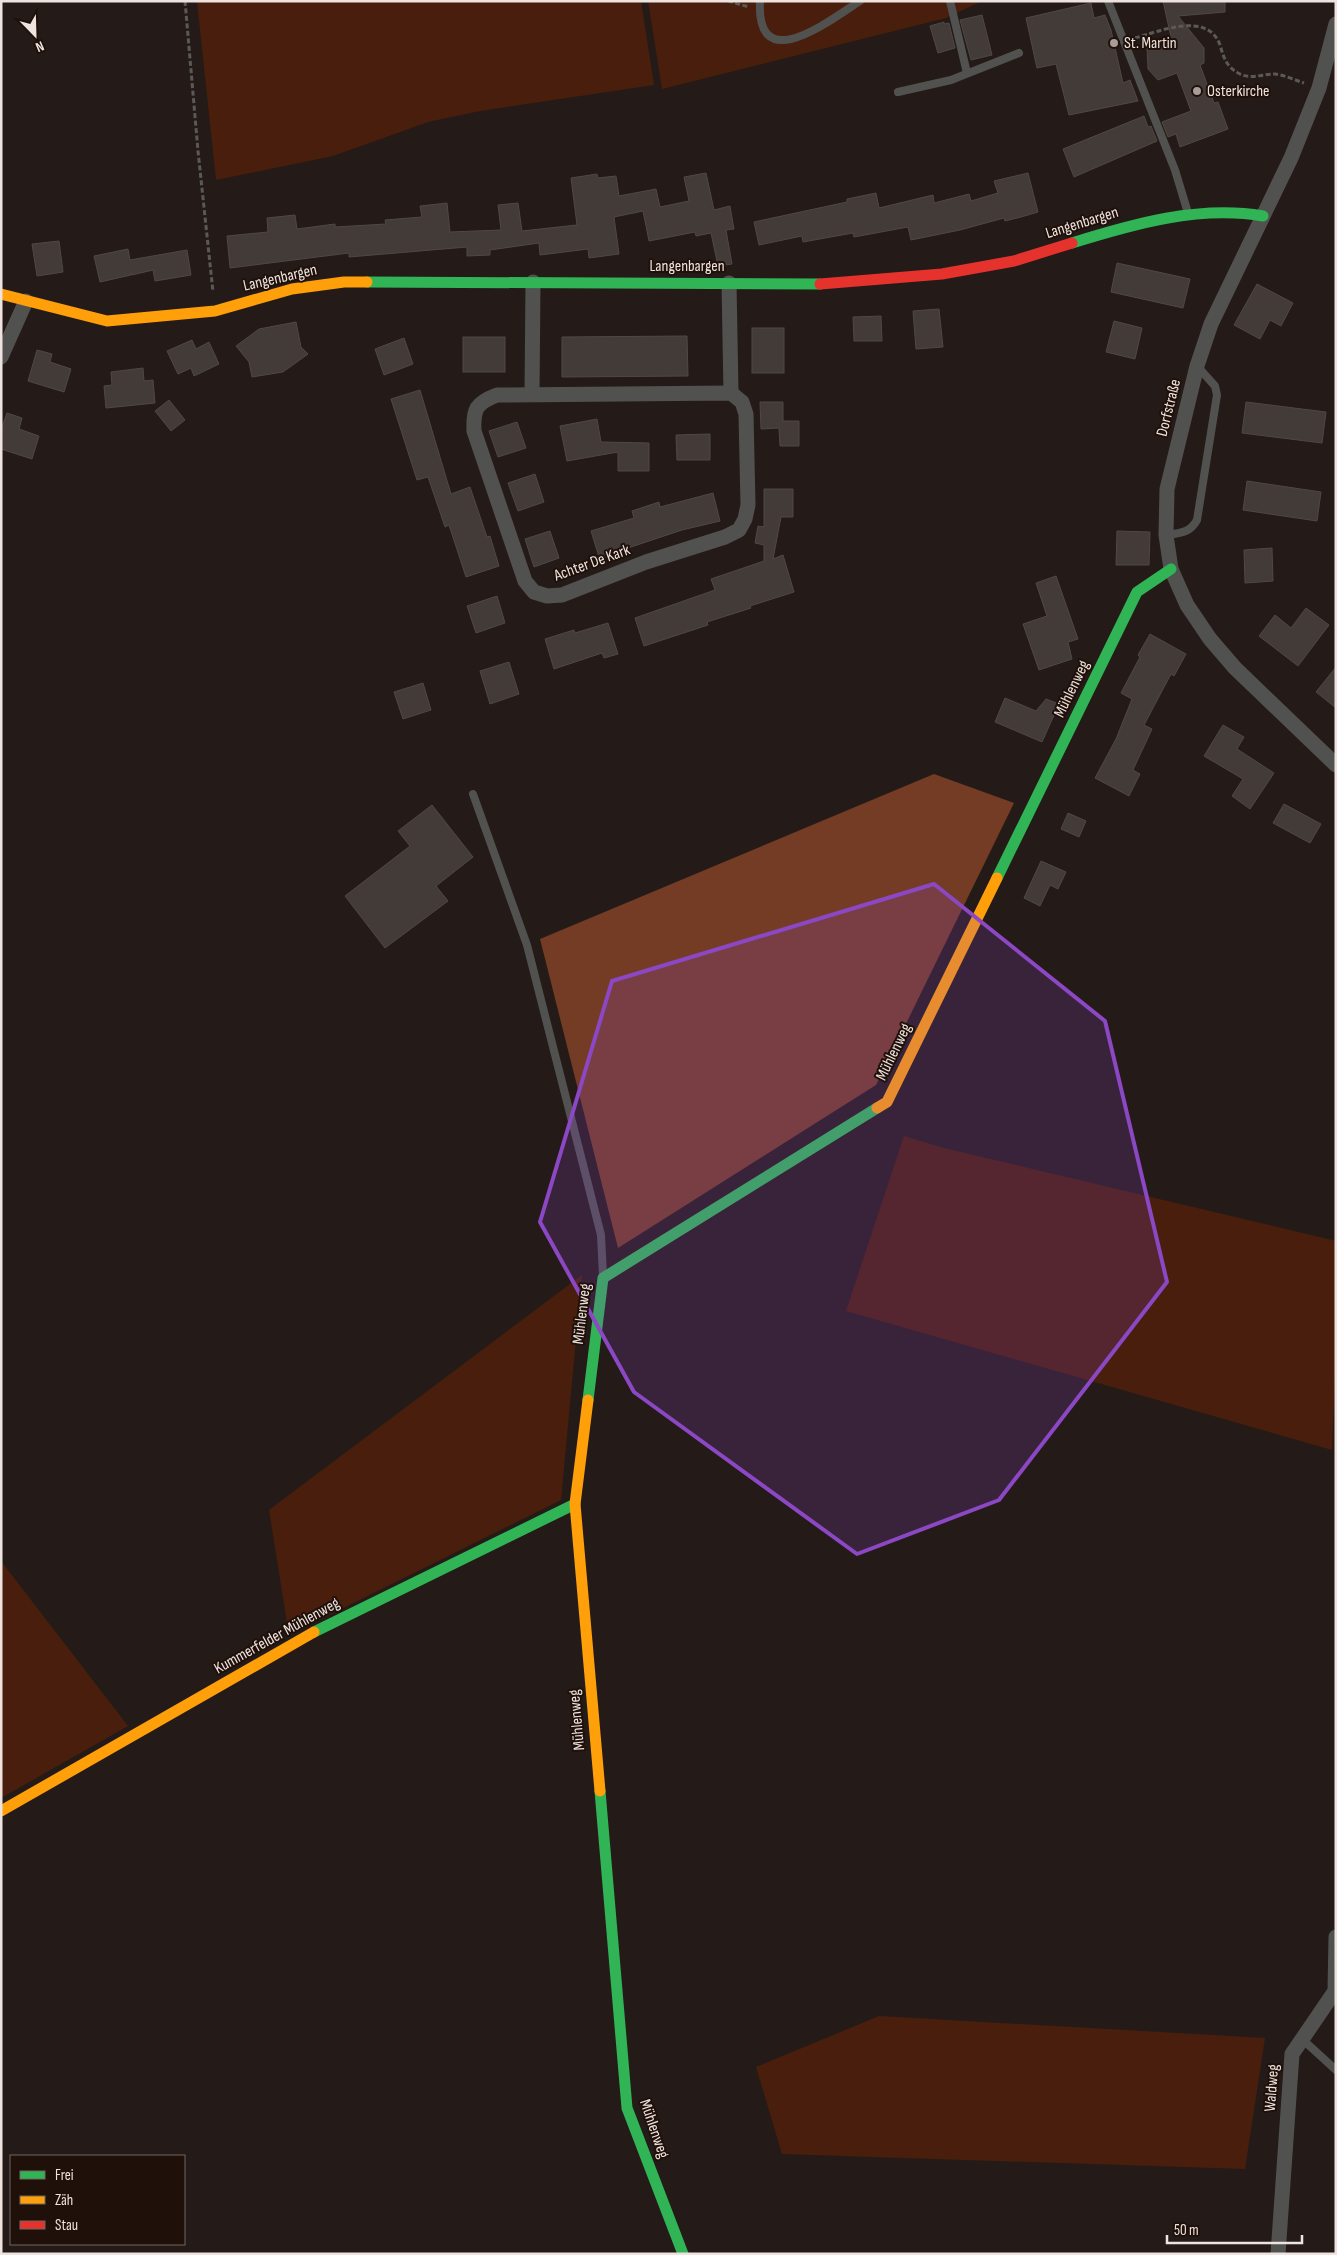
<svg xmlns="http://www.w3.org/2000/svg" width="1337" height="2255" viewBox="0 0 1337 2255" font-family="'Sofia Sans Condensed',sans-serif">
	<rect width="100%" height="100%" fill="#241b18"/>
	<!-- green -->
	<g fill="#491e0c">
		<polygon points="197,1 641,1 654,85 480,111 428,122 333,156 216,180"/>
		<polygon points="648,1 982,1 946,18 662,89"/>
		<polygon points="904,1136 944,1148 1336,1241 1336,1342 1332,1450 846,1311"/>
		<polygon points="582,1275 561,1500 289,1635 269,1510"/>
		<polygon points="1,1561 128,1726 1,1798"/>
		<polygon points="879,2016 1265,2038 1245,2169 782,2154 756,2067"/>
	</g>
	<!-- forest -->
	<polygon fill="#743c24" points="934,774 1014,803 876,1085 618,1248 540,939"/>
	<!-- building -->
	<g fill="#433b38" stroke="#4f4845">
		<polygon points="1163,1 1225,1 1225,12 1178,16 1204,48 1204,63 1200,65 1214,103 1218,102 1228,129 1180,147 1176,134 1168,137 1162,122 1191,111 1177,73 1158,80 1148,69 1147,46 1171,37"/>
		<polygon points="1091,3 1094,18 1105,15 1111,30 1123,83 1130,80 1138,101 1069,115 1056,64 1037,68 1026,18"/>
		<polygon points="982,15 992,55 971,60 960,20"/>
		<polygon points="944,22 944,24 949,23 955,48 938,53 930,26"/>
		<polygon points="1144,116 1148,127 1151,126 1157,141 1074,177 1063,149"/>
		<polygon points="706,173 714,210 730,206 734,229 726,230 732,264 718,266 711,233 696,236 695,232 649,241 643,211 614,217 619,254 589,258 588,249 540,255 539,243 490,250 490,255 467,256 467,247 349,257 349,253 230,268 227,236 268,232 267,218 295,215 297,229 335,224 335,227 386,224 385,220 422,217 420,206 447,203 450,232 501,230 498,205 518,203 522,231 577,225 571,178 597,174 598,178 616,176 619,196 656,189 660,207 689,201 684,177"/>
		<polygon points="1028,173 1038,212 1021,217 1005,221 1004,218 960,230 911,240 908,227 854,237 853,233 803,242 802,236 759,245 754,222 847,202 847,199 876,193 879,208 933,195 934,203 969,194 971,201 998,193 994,181"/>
		<polygon points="59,241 63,272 37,276 32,244"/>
		<polygon points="128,249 130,260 187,250 191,275 155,281 153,270 132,275 131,273 131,275 100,282 94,256"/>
		<polygon points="1117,263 1190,279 1183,308 1111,292"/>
		<polygon points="1257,284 1293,303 1281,326 1270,320 1260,339 1234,325"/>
		<polygon points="939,309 943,347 916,349 913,311"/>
		<polygon points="881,316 882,341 854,341 853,317"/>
		<polygon points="1114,321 1142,328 1135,359 1106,352"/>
		<polygon points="296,322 301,347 308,354 283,372 252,377 249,362 236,346 259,329"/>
		<rect x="752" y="328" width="32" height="45"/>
		<polygon points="687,336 688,376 562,377 562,337"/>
		<rect x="463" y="337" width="42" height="35"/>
		<polygon points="404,338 413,364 384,375 375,349"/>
		<polygon points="192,340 196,349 209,342 219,364 194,376 191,368 178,374 167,351"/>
		<polygon points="37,350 52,354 50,362 71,369 64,392 28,381"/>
		<polygon points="143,368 144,381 153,380 155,403 106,408 104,386 112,385 111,372"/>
		<polygon points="420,390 451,494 470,487 487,537 490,536 499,566 466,577 449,525 445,527 428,477 417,480 391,399"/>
		<polygon points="169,400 185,420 171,431 155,411"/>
		<polygon points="760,402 783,402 783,421 799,421 799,446 780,446 779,428 761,429"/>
		<polygon points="1246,402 1326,412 1322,443 1242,433"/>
		<polygon points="7,413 22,418 19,429 39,436 32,459 1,449 1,430"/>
		<polygon points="597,419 601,442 649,443 649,471 618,471 618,452 567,461 560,426"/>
		<polygon points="517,422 526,448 498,457 489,431"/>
		<polygon points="710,434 710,460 677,460 676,435"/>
		<polygon points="535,474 544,502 518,511 508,483"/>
		<polygon points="1247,481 1321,492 1317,521 1243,510"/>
		<polygon points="764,489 793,489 793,517 781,517 773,559 783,555 794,592 750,606 751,608 707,622 708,625 644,646 635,618 715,590 711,579 764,561 764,545 755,543 758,526 764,527"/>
		<polygon points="713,493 720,521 682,530 628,548 629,551 600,560 591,531 634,518 632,511 659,502 660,507"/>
		<polygon points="550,531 559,558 534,567 525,539"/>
		<polygon points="1117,531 1150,532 1149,565 1116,565"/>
		<polygon points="1272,548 1273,581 1245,583 1244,550"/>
		<polygon points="1056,576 1078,639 1068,642 1072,659 1039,670 1023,624 1047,616 1036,583"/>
		<polygon points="497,596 505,623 476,633 467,606"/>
		<polygon points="1306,608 1329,625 1298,666 1259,636 1275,615 1291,628"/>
		<polygon points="608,623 618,654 604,658 602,653 554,669 545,639 574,630 575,633"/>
		<polygon points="1150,634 1186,654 1174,676 1171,674 1144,725 1152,729 1133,770 1140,774 1129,796 1095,778 1116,739 1132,699 1121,693 1140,657 1138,655"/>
		<polygon points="509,662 519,694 490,704 480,671"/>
		<polygon points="1336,667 1336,708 1316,692"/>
		<polygon points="423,683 431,710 403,719 394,692"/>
		<polygon points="1005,698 1036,711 1046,699 1059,704 1042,742 995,722"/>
		<polygon points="1223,725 1244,737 1237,749 1274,773 1250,809 1232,796 1243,779 1204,756"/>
		<polygon points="1284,804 1321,824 1310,843 1273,823"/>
		<polygon points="432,805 473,857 436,886 448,901 385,948 345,896 410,846 398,831"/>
		<polygon points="1068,813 1086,821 1079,837 1061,829"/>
		<polygon points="1041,861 1066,872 1058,889 1050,885 1040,906 1024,898"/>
	</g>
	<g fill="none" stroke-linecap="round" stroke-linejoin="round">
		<!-- path -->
		<g stroke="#5a5958" stroke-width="3" stroke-dasharray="5 2.5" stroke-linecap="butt">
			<polyline points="185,1 198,151 213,292"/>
			<polyline points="728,1 749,7"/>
			<path d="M1135 38C1160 31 1208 11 1220 45 1224 58 1226 66 1238 73 1250 80 1262 74 1275 74 1284 75 1295 80 1304 83"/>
		</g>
		<!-- lane -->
		<g stroke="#515250" stroke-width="8">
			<path d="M760 1C756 78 829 21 860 1"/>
			<polyline points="950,1 967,73"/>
			<polyline points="1108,1 1175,170 1188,213"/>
			<polyline points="898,92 951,80 1019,53"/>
			<path d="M1166 535C1180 533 1190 533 1197 520L1217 395 1215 386 1197 366"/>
			<polyline points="473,794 527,945 601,1235 603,1276"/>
			<polyline points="1302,2039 1336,2070"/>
		</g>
		<!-- street -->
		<g stroke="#515250" stroke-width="15">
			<polyline points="1336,24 1319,88 1291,158 1211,324 1197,366 1167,489 1166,535 1171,569 1187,605 1210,639 1235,668 1336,765"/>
			<polyline points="729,283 731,393"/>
			<polyline points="1,357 26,301"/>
			<path d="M731 393 742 402 746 414 748 505 745 519 739 530 725 537 646 562 562 595 547 596 534 592 525 581 474 431C473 409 476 403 497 395Z"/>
			<polyline points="532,394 533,282"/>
			<polyline points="1278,2254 1292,2054 1335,1991 1336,1937"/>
		</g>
		<!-- fast -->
		<g stroke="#30b455" stroke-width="11">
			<path d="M1072 243C1133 224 1199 205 1263 216"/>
			<polyline points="367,282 820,284"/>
			<polyline points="997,878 1137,592 1171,569"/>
			<polyline points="588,1400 603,1278 877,1108"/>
			<polyline points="314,1632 575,1504"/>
			<polyline points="600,1791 627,2108 683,2254"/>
		</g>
		<!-- slow -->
		<g stroke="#ff9f0a" stroke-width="11">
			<polyline points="1,294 107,321 215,311 292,289 344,282 367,282"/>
			<polyline points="877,1108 887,1102 997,878"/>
			<polyline points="588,1400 575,1504 600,1791"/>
			<polyline points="1,1811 314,1632"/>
		</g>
		<!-- jam -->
		<polyline stroke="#e5322d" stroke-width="11" points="820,284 942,274 1014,261 1072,243"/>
	</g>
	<!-- marked area -->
	<path fill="#8c47c4" fill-opacity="0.2" stroke="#8c47c4" stroke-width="4" stroke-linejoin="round" d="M934 884 1105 1021 1167 1282 999 1500 857 1554 634 1392 540 1222 612 981Z"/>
	<!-- markers -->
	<g fill="#a89d99" stroke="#1f100a" stroke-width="2">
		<circle cx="1114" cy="43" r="5"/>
		<circle cx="1197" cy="91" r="5"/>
	</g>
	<g text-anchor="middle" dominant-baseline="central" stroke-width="4" stroke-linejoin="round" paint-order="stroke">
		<!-- poi labels -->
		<g font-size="16" fill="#efe3df" stroke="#1f100a" text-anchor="start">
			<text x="1124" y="43">St. Martin</text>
			<text x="1207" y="91">Osterkirche</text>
		</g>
		<!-- street labels -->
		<g font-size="16" fill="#efe3df" stroke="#1f100a">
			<text transform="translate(1082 223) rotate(-17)">Langenbargen</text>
			<text x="687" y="266">Langenbargen</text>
			<text transform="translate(280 278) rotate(-13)">Langenbargen</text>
			<text transform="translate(1169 408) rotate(-76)">Dorfstraße</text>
			<text transform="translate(592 563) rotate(-20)">Achter De Kark</text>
			<text transform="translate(1072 689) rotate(-64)">Mühlenweg</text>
			<text transform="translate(894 1052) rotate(-64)">Mühlenweg</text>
			<text transform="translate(582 1314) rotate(-83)">Mühlenweg</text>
			<text transform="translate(277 1636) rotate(-29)">Kummerfelder Mühlenweg</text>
			<text transform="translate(577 1720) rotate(-95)">Mühlenweg</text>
			<text transform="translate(1272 2088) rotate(-86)">Waldweg</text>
			<text transform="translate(654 2129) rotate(71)">Mühlenweg</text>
		</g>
	</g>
	<!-- border -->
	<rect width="1337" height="2255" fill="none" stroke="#efe3df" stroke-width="5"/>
	<!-- legend -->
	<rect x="10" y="2155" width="175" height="90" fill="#1f100a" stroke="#72645f"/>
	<rect x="20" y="2171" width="25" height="8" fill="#30b455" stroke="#72645f"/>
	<text x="55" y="2180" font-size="15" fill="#efe3df">Frei</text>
	<rect x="20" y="2196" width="25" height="8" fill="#ff9f0a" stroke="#72645f"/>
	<text x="55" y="2205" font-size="15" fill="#efe3df">Zäh</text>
	<rect x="20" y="2221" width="25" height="8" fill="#e5322d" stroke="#72645f"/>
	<text x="55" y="2230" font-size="15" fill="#efe3df">Stau</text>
	<!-- north arrow -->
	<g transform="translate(35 35) rotate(157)" stroke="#1f100a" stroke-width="4" paint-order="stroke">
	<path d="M0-4L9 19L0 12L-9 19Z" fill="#efe3df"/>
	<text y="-8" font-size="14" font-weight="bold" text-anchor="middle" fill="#efe3df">N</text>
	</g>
	<!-- scale -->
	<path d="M1167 2235v8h135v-8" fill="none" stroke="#efe3df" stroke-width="2.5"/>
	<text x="1174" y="2235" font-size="15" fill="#efe3df" stroke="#1f100a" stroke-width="4" paint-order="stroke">50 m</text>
</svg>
